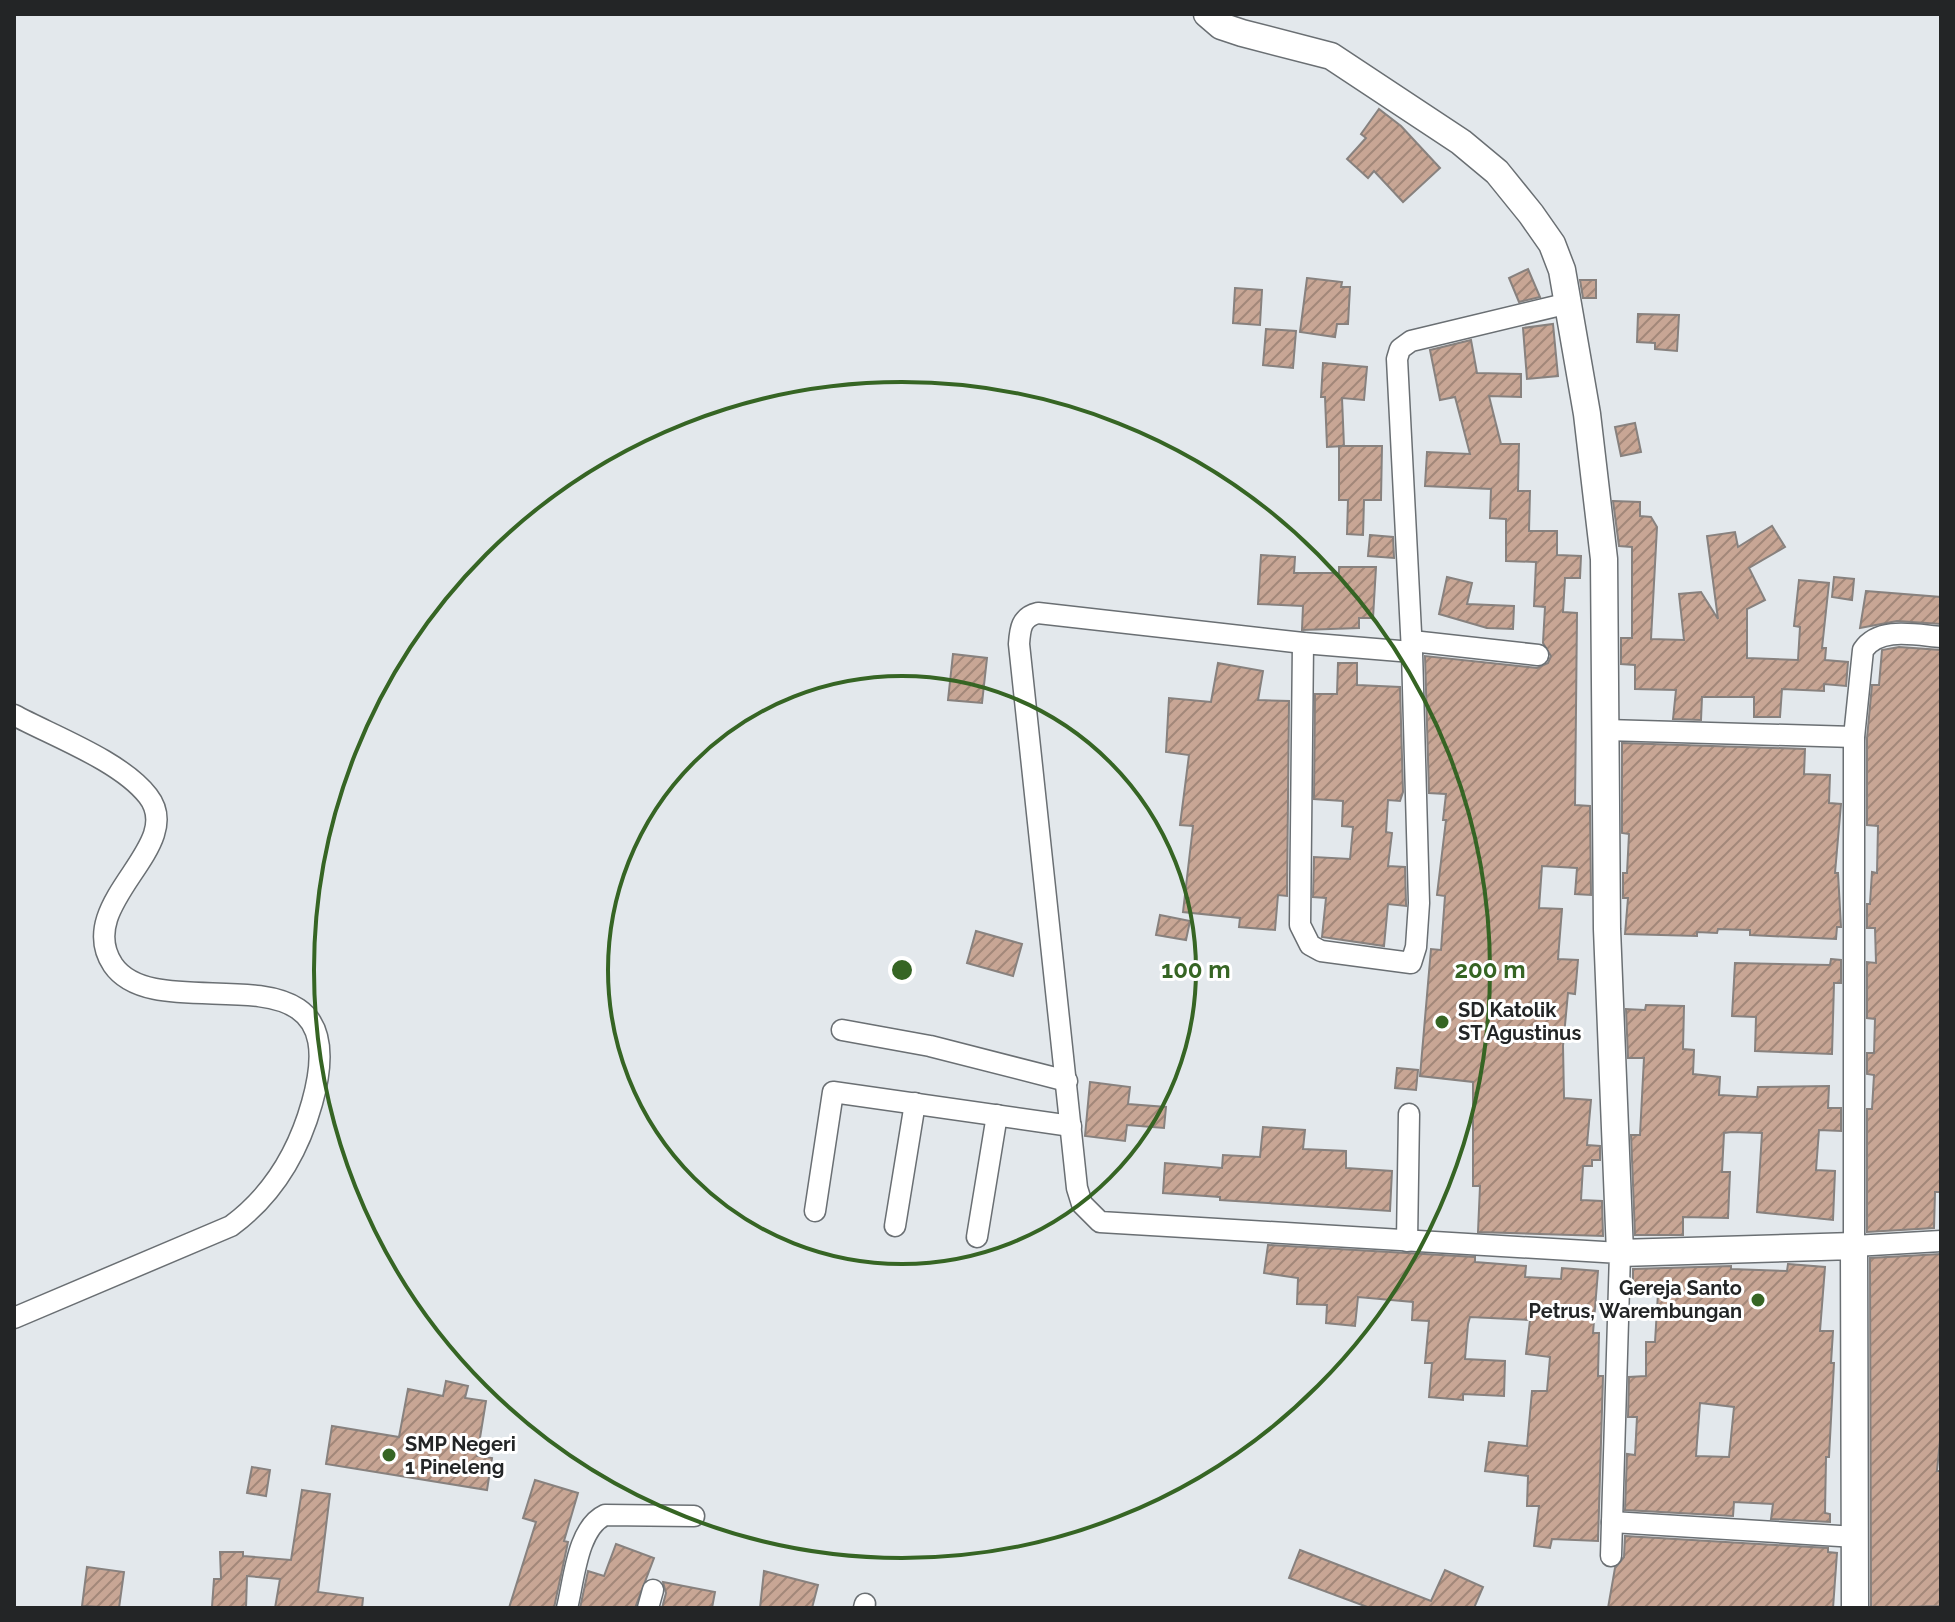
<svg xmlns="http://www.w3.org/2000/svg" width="1955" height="1622" viewBox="0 0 1955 1622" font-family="Raleway,sans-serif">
	<defs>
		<pattern id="building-hatch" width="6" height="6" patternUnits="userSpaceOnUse" patternTransform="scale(2)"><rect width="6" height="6" fill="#c8a695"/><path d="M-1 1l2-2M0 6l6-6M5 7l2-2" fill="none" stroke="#a28779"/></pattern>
	</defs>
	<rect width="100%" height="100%" fill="#e3e8ec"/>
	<!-- building -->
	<g fill="url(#building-hatch)" stroke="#87817e" stroke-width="2" fill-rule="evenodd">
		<polygon points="1379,109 1401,126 1440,168 1403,202 1374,171 1368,178 1347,159 1366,138 1361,134"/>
		<polygon points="1528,269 1540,297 1519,302 1509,278"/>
		<polygon points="1307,278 1342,282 1341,287 1350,287 1348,324 1337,324 1335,337 1300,332"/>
		<polygon points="1580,280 1596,280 1596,298 1583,298"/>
		<polygon points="1235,288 1262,290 1260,325 1233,323"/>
		<polygon points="1638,314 1679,315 1677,351 1655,349 1655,343 1637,342"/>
		<polygon points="1553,324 1558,376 1527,379 1523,328"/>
		<polygon points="1266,329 1296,331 1293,368 1263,365"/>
		<polygon points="1471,340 1477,373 1521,374 1521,397 1489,396 1501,444 1519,444 1518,491 1530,491 1529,531 1557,531 1557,555 1581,556 1580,578 1565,578 1563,612 1577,613 1575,805 1590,806 1591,895 1575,894 1577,868 1542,866 1539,908 1562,909 1558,959 1578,960 1575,994 1568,993 1563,1046 1564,1098 1591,1100 1587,1145 1600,1146 1600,1160 1592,1160 1592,1166 1583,1166 1581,1200 1602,1201 1603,1236 1478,1232 1480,1186 1473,1186 1473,1082 1420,1076 1431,949 1441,950 1445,896 1437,895 1446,820 1443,820 1446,794 1429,793 1425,656 1537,668 1548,663 1551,656 1543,643 1545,607 1534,606 1536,562 1506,561 1506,519 1490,518 1491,489 1425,486 1427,452 1470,454 1455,397 1440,400 1430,350"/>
		<polygon points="1323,363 1367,367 1364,400 1342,398 1344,446 1327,447 1325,397 1321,397"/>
		<polygon points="1635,423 1641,452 1621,456 1615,427"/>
		<polygon points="1339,446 1382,446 1381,500 1364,500 1363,535 1347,534 1348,500 1339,500"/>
		<polygon points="1613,501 1640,502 1640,516 1651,517 1657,527 1651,639 1684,640 1679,594 1701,592 1718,619 1707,536 1735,532 1738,547 1772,526 1785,547 1749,568 1765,600 1747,609 1747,658 1798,660 1800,627 1794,626 1799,580 1829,583 1822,648 1826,648 1825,660 1848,662 1846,686 1824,684 1824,691 1782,689 1780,717 1754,717 1754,697 1702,697 1701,720 1673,719 1676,690 1635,689 1635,665 1621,664 1621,638 1632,638 1632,547 1619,546"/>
		<polygon points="1370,535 1393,537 1394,558 1368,556"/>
		<polygon points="1261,555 1295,557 1294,573 1339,573 1339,567 1376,567 1373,618 1359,618 1359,628 1302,630 1303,606 1258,604"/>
		<polygon points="1447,577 1472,583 1467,604 1514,606 1513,629 1487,628 1439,614"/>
		<polygon points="1834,577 1854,579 1852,600 1832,597"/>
		<polygon points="1866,591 1941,597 1941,624 1897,621 1860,628"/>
		<polygon points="1899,647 1941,650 1941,1192 1935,1192 1934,1228 1867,1232 1867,1109 1872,1109 1874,1075 1867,1074 1867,1053 1874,1053 1875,1019 1867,1018 1867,962 1876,963 1875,928 1867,928 1867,904 1870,904 1872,872 1877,873 1878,826 1867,825 1867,738 1872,685 1879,685 1882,650"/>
		<polygon points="953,654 987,658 982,703 948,700"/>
		<polygon points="1218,663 1263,671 1258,700 1289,701 1287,896 1278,895 1275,930 1239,927 1240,918 1183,912 1193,826 1180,825 1189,755 1166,752 1169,698 1211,702"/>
		<polygon points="1338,663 1357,663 1357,685 1400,687 1403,792 1400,801 1388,800 1386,832 1392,833 1388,866 1405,867 1406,903 1406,906 1388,904 1384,946 1322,937 1326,898 1313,897 1314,857 1350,859 1353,827 1342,826 1343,801 1314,799 1315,694 1337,694"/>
		<polygon points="1622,743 1805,749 1804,774 1830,775 1829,803 1841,804 1835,873 1838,873 1841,927 1837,927 1836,939 1750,935 1750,930 1718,929 1717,933 1697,932 1697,936 1625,934 1628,898 1623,898 1623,873 1627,873 1629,834 1622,833"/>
		<polygon points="1160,915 1190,921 1186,940 1156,935"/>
		<polygon points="976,931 1022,944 1013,976 967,963"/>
		<polygon points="1831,959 1841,960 1841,983 1834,983 1832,1054 1755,1051 1756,1017 1732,1016 1735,963 1830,965"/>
		<polygon points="1646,1005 1684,1006 1683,1049 1694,1050 1693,1074 1720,1077 1719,1095 1757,1097 1758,1087 1829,1086 1828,1108 1841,1108 1841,1131 1819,1130 1816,1170 1835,1171 1833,1220 1757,1212 1762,1133 1732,1132 1724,1133 1722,1172 1730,1172 1728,1218 1683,1217 1683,1235 1635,1235 1631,1135 1640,1135 1644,1058 1628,1058 1626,1009 1645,1010"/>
		<polygon points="1397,1068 1418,1070 1416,1090 1395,1088"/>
		<polygon points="1090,1082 1130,1087 1128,1104 1166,1107 1164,1128 1127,1125 1125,1141 1085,1136"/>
		<polygon points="1263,1127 1305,1130 1303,1149 1346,1151 1346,1168 1392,1171 1390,1211 1220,1200 1220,1197 1163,1193 1165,1163 1222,1168 1223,1155 1260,1157"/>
		<polygon points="1268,1245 1475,1257 1475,1262 1526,1266 1525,1277 1561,1279 1562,1268 1598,1271 1593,1333 1599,1333 1598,1376 1603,1376 1598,1541 1552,1539 1550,1548 1534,1546 1539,1506 1527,1506 1528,1476 1485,1471 1489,1442 1527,1446 1532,1391 1547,1391 1550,1357 1526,1354 1530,1320 1470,1317 1468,1324 1465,1359 1505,1361 1504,1396 1463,1394 1463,1400 1429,1397 1432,1363 1425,1363 1429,1321 1412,1320 1413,1302 1358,1297 1355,1326 1326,1323 1327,1305 1297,1304 1298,1278 1264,1273"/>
		<polygon points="1940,1254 1941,1430 1937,1471 1941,1471 1940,1606 1871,1608 1870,1258"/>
		<path d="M1788 1264 1825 1267 1820 1331H1833L1831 1363H1834L1829 1457H1826L1825 1513 1830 1514V1522L1771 1519 1773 1504 1734 1502 1733 1516 1625 1510 1627 1454 1635 1455 1637 1417H1628L1629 1377 1646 1376V1342H1655L1658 1293H1633V1269L1731 1266V1269L1787 1271ZM1700 1403 1734 1407 1729 1457 1696 1456Z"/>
		<polygon points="446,1381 468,1386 465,1398 486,1401 477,1456 492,1458 487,1490 326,1464 332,1426 399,1437 408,1389 443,1396"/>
		<polygon points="252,1467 270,1470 266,1496 247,1493"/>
		<polygon points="535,1480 578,1493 564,1541 568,1542 554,1608 509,1608 536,1522 523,1518"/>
		<polygon points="302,1490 330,1494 318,1592 363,1598 362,1608 275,1608 280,1579 247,1576 246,1608 212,1607 214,1579 221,1579 220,1552 243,1552 243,1556 291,1560"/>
		<polygon points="1625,1536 1828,1548 1828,1552 1837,1553 1833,1608 1608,1608 1615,1568 1624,1557"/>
		<polygon points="616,1544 654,1558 635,1608 580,1608 588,1571 604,1576"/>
		<polygon points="1300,1550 1431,1601 1445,1570 1483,1587 1474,1608 1370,1608 1289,1578"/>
		<polygon points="87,1567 124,1572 119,1608 82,1606"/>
		<polygon points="764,1571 818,1585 812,1608 760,1608"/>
		<polygon points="663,1582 715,1592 712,1608 662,1608 666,1593"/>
	</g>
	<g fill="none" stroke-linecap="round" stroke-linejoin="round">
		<!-- street casing -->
		<g stroke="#6a6f73" stroke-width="23">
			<g id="street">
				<path d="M1941 637C1916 635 1879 626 1863 650L1854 737V1246L1941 1241"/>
				<polyline points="1412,641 1538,655"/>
				<polyline points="1303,643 1300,925 1310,945 1321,951 1411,963 1416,947 1419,903 1412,652 1397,359 1400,349 1411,341 1569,303"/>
				<path d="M1412 652 1303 643 1038 613C1021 617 1020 629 1019 644L1077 1188 1082 1204 1100 1222 1620 1253 1611 1556"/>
				<path d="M14 715C53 736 121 761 148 796 188 847 72 903 113 965 160 1034 361 930 312 1103 298 1153 273 1195 231 1226L14 1318"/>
				<polyline points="1606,730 1854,737"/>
				<polyline points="842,1030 930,1046 1067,1081"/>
				<polyline points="815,1211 833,1092 1071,1126"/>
				<polyline points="895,1226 915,1103"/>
				<polyline points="977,1237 997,1115"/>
				<polyline points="1407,1241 1409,1114"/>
				<polyline points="1612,1522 1856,1537"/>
				<path d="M567 1608C574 1581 577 1528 605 1515L694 1516"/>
				<polyline points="648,1608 653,1590"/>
				<polyline points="864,1608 865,1604"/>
			</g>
		</g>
		<!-- secondary casing -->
		<g stroke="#6a6f73" stroke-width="29">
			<polyline id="secondary" points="1207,14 1221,26 1242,33 1331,56 1461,142 1497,172 1531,214 1552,244 1562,270 1587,414 1604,559 1607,929 1620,1253 1854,1246 1855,1608"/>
		</g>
		<!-- street -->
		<use href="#street" stroke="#fff" stroke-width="20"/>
		<!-- secondary -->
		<use href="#secondary" stroke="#fff" stroke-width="26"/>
	</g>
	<!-- distance rings -->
	<g fill="none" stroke="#366524" stroke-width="4">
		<circle cx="902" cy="970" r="294"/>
		<circle cx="902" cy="970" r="588"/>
	</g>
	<!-- markers -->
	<g fill="#366524" stroke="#fff" stroke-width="3">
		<circle cx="1442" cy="1022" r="8"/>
		<circle cx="1758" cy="1300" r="8"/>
		<circle cx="389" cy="1455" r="8"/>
	</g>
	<g text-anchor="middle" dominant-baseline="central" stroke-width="6" stroke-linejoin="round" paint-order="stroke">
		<!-- poi labels -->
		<g font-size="20" font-weight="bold" fill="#232526" stroke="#fff" text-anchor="start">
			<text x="1458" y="1010">SD Katolik<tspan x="1458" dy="23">ST Agustinus</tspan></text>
			<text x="1742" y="1288" text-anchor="end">Gereja Santo<tspan x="1742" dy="23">Petrus, Warembungan</tspan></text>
			<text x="405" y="1444">SMP Negeri<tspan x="405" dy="23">1 Pineleng</tspan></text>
		</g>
	</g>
	<circle cx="902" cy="970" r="12" fill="#366524" stroke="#fff" stroke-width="4"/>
	<g font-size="24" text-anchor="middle" font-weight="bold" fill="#366524" stroke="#fff" stroke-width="6" stroke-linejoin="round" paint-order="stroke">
		<text x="1196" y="978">100 m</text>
		<text x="1490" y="978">200 m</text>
	</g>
	<!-- border -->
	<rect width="1955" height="1622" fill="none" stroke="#232526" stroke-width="32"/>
</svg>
